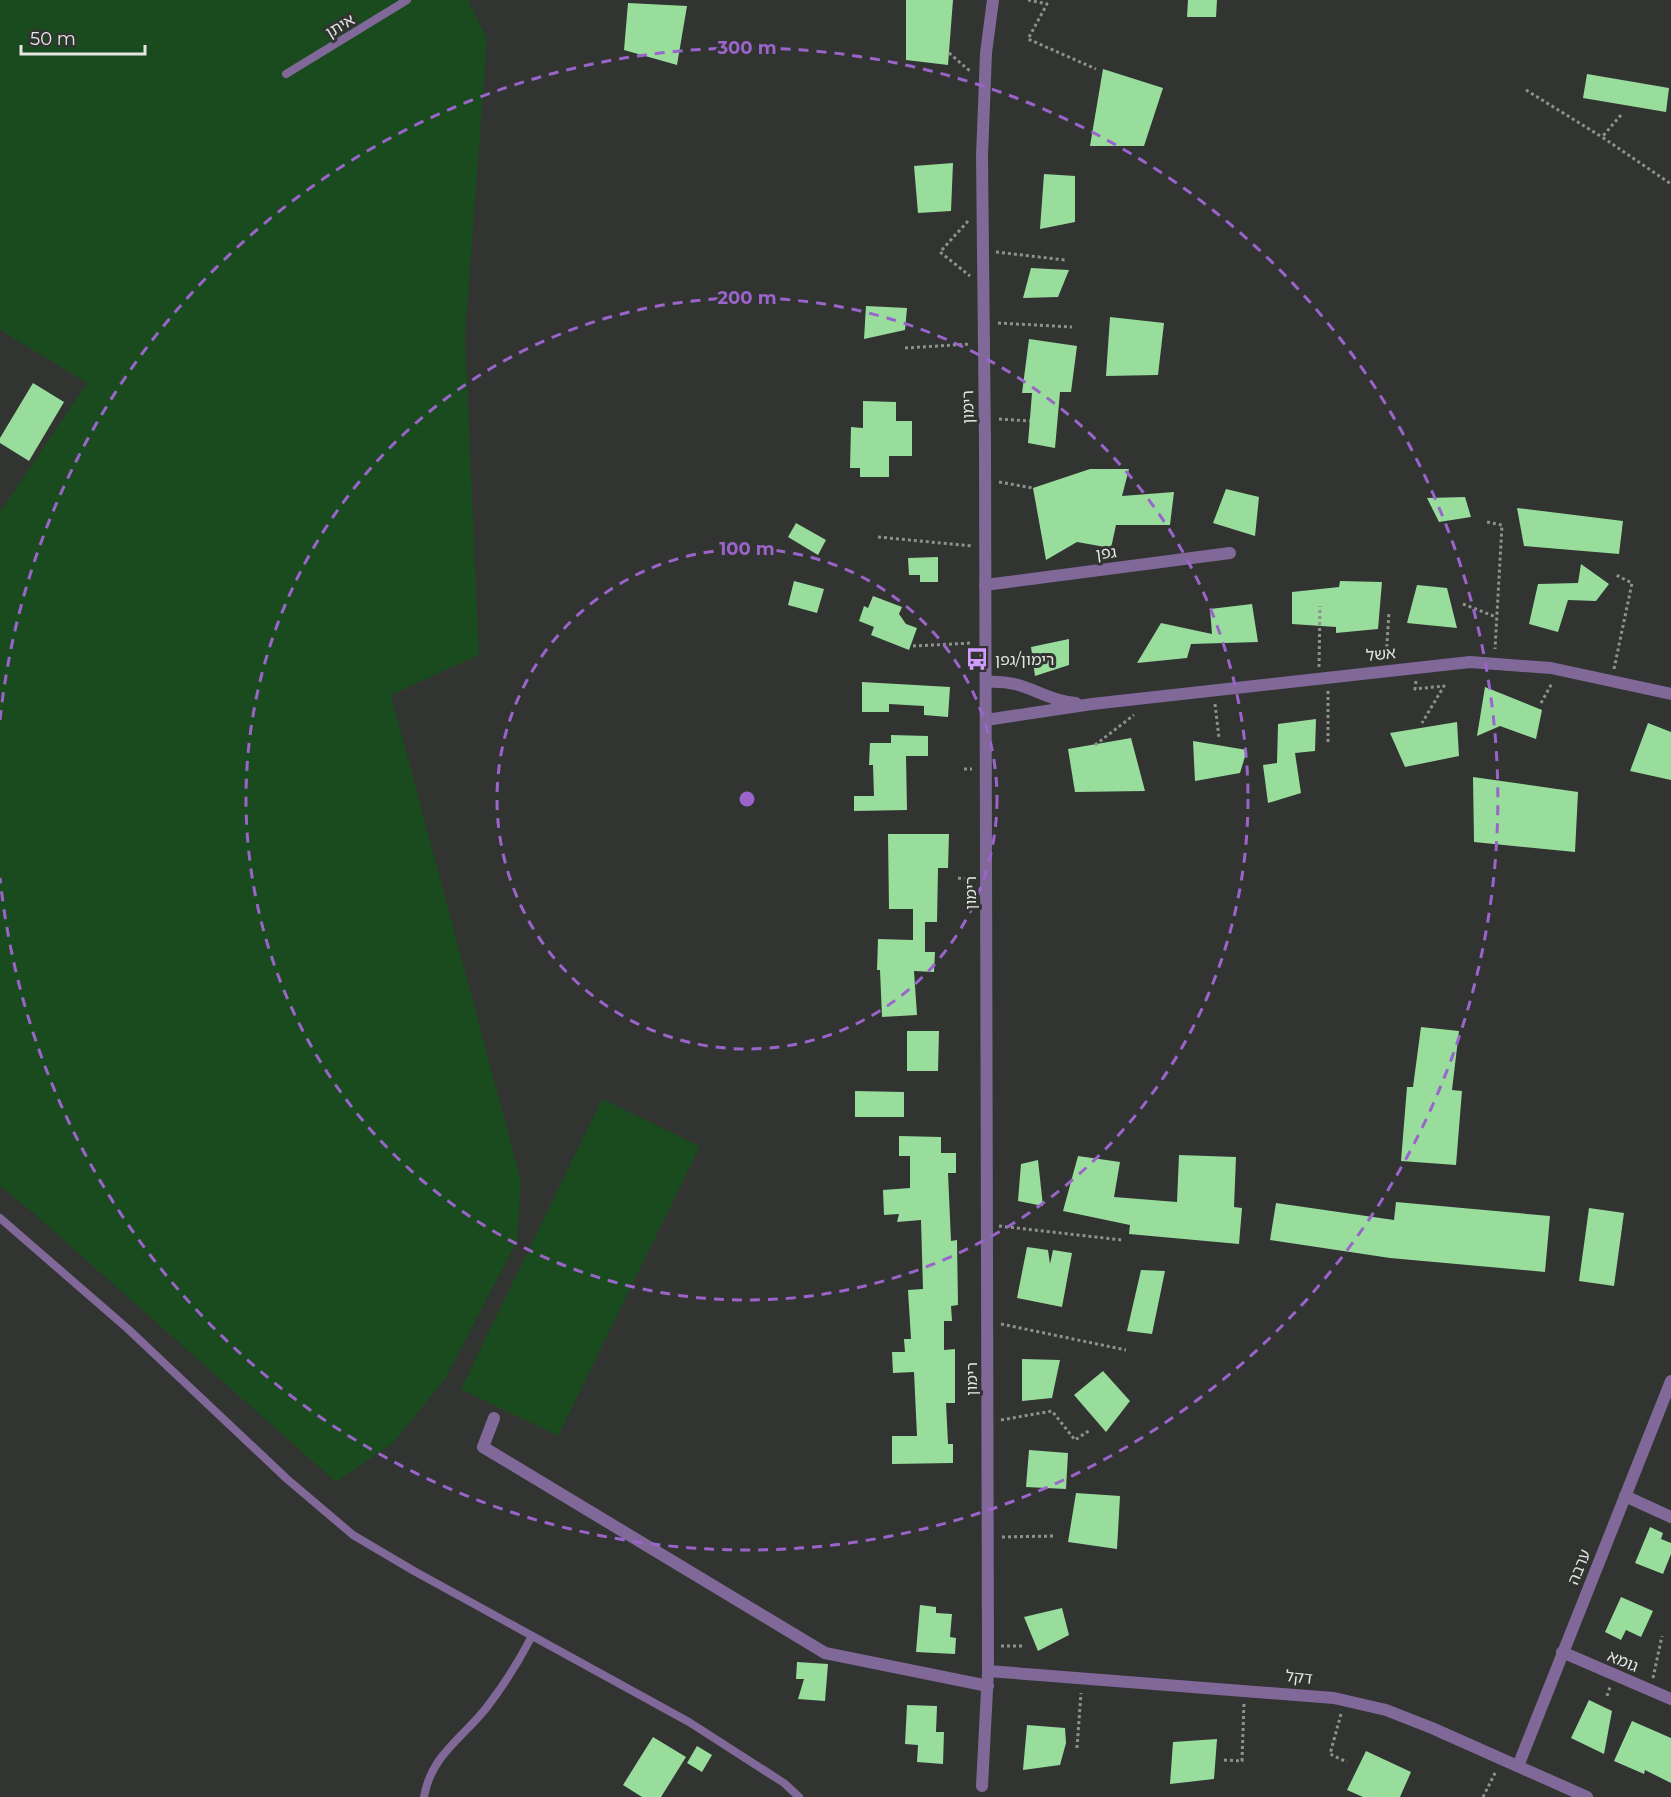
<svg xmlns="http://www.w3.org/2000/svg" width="1671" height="1797" viewBox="0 0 1671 1797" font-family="Montserrat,'Noto Sans Hebrew',sans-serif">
	<rect width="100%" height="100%" fill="#313431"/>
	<!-- green -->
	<g fill="#194b1e">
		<polygon points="0,0 468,0 487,39 465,337 479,655 391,695 521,1181 517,1241 445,1379 394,1442 336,1482 32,1212 0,1186 0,512 87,383 0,330"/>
		<polygon points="602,1099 700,1146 558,1436 461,1389"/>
	</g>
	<!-- building -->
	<g fill="#99dd9c">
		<polygon points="906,0 953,0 948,65 906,60"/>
		<polygon points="1188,0 1217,0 1216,17 1187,17"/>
		<polygon points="628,3 687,6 677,65 624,50"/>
		<polygon points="1103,69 1163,88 1144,146 1090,146"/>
		<polygon points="1587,74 1669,88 1666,112 1583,98"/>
		<polygon points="953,163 951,211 918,213 914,166"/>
		<polygon points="1044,174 1075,176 1075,222 1040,229"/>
		<polygon points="1031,268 1069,270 1058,297 1023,298"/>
		<polygon points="866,306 907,308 905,330 864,339"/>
		<polygon points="1110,317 1164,323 1158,375 1106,376"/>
		<polygon points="1029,339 1077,346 1071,392 1060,392 1055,448 1028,443 1032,393 1022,393"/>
		<polygon points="33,383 64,402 29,461 0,443 0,438"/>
		<polygon points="863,401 896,402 896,421 912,421 912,456 889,456 889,477 860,477 860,468 850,468 851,427 863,428"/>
		<polygon points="1090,469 1129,469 1122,496 1174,492 1170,525 1116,525 1111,548 1077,542 1046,560 1033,488"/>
		<polygon points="1226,489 1259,497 1255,536 1213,523"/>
		<polygon points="1465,497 1471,517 1439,522 1427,498"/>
		<polygon points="1517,508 1623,521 1619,554 1524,546"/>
		<polygon points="796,523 826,540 818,555 788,537"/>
		<polygon points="938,557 938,582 920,582 920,575 909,575 908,558"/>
		<polygon points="1581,564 1609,584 1596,601 1568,600 1558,632 1529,624 1538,584 1578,583"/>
		<polygon points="794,581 824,589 817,613 788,605"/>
		<polygon points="1340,581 1382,582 1378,629 1336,633 1336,627 1292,624 1292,592 1339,587"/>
		<polygon points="1417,585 1447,588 1457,628 1407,623"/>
		<polygon points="873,596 902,607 899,614 906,624 917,628 909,650 871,635 874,627 859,621 864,606 868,608"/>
		<polygon points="1252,604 1258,642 1191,644 1187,658 1137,663 1161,623 1212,634 1210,609"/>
		<polygon points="1069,639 1069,665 1035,676 1031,647"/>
		<polygon points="862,682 950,687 948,717 924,715 924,706 889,704 889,712 862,712"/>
		<polygon points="1485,687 1542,710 1536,739 1500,726 1477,736"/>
		<polygon points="1316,719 1315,751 1295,753 1301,793 1268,803 1263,765 1277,763 1278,724"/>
		<polygon points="1457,722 1459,756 1405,767 1390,733"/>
		<polygon points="1648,723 1671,732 1671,780 1630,771"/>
		<polygon points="891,735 928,736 928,756 906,756 907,810 854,811 854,796 874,796 873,765 869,765 870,743 891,743"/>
		<polygon points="1131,738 1145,791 1075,792 1068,749"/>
		<polygon points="1193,741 1247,750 1240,773 1195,781"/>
		<polygon points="1473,777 1578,792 1575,852 1474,842"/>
		<polygon points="888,834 949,834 948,868 938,868 937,922 925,922 925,952 935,952 934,972 914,971 917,1015 882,1017 880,970 877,970 878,939 913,940 913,909 889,909"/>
		<polygon points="1421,1027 1459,1031 1452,1090 1462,1091 1456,1165 1401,1161 1407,1087 1413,1087"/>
		<polygon points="907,1031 939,1031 938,1071 907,1071"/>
		<polygon points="855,1091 904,1092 904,1117 855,1117"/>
		<polygon points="899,1136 941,1137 941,1153 956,1153 956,1173 948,1173 951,1241 957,1240 958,1305 951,1306 952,1321 944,1321 944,1350 955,1349 955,1403 946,1403 948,1444 953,1444 953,1463 892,1464 892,1436 917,1436 914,1372 893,1373 892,1352 905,1352 904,1339 911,1339 908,1290 923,1289 921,1220 897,1222 899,1214 884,1215 883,1190 910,1188 910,1156 899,1156"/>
		<polygon points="1179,1155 1236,1157 1234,1207 1242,1208 1239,1244 1129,1234 1130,1225 1063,1211 1078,1156 1120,1162 1114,1197 1177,1202"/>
		<polygon points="1038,1160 1043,1206 1018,1201 1021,1164"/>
		<polygon points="1396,1202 1550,1216 1545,1272 1390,1258 1270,1240 1276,1203 1394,1220"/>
		<polygon points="1589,1208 1624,1213 1614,1286 1579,1281"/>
		<polygon points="1027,1247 1048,1250 1050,1264 1053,1250 1072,1253 1062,1307 1017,1298"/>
		<polygon points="1141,1270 1165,1271 1152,1334 1127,1331"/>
		<polygon points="1022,1359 1060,1360 1052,1398 1022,1401"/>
		<polygon points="1103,1371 1130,1401 1106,1432 1074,1395"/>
		<polygon points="1029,1450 1068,1453 1066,1489 1026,1487"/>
		<polygon points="1076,1493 1120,1496 1117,1549 1068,1542"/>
		<polygon points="1650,1527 1663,1533 1661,1539 1671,1543 1671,1554 1663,1574 1635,1563"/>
		<polygon points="1621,1597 1653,1611 1641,1637 1626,1630 1621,1640 1605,1632"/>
		<polygon points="920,1605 936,1607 936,1613 952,1614 950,1637 956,1638 955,1654 916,1652"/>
		<polygon points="1062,1608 1069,1635 1038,1651 1024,1617"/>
		<polygon points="797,1662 828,1664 825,1701 798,1699 804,1679 796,1679"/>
		<polygon points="1589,1700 1612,1711 1604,1754 1571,1738"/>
		<polygon points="907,1705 937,1706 936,1732 944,1732 943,1764 917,1762 918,1745 905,1744"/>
		<polygon points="1632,1721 1671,1738 1671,1783 1645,1770 1644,1774 1614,1761"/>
		<polygon points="1027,1725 1065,1728 1066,1743 1060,1765 1023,1770"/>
		<polygon points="653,1737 686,1757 661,1797 642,1797 623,1785"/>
		<polygon points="1217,1739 1214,1779 1170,1784 1173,1742"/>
		<polygon points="697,1746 712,1755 702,1772 687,1763"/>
		<polygon points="1366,1751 1411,1772 1400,1797 1363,1797 1347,1790"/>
	</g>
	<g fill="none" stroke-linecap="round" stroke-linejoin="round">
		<!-- path -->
		<g stroke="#8e918e" stroke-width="3" stroke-dasharray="3 3" stroke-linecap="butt">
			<polyline points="1028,0 1047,4 1028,39 1096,69"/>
			<polyline points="949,53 971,72"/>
			<polyline points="1526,90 1602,137"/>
			<polyline points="1621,115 1602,137 1671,184"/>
			<polyline points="968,221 940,252 970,276"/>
			<polyline points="996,252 1065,260"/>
			<polyline points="998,323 1072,327"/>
			<polyline points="905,348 970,344"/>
			<polyline points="999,419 1030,421"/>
			<polyline points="999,482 1033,488"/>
			<polyline points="1487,522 1502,525 1495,649"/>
			<polyline points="878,537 972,546"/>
			<polyline points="1463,604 1496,617"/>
			<polyline points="913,646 972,643"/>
			<polyline points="1386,659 1389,612"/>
			<polyline points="1319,667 1320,606"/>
			<polyline points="1614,669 1632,583 1616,575"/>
			<polyline points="1416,681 1415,689 1444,686 1422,723"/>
			<polyline points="1541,703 1552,683"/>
			<polyline points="1215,704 1219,738"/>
			<polyline points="1328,742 1328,690"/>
			<polyline points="1095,745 1134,715"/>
			<polyline points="964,769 972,769"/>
			<polyline points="958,878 973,880"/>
			<polyline points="999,1226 1122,1240"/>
			<polyline points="1001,1324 1126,1350"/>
			<polyline points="1001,1420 1052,1411 1075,1440 1090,1430"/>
			<polyline points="1002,1537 1054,1536"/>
			<polyline points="1001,1646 1023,1646"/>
			<polyline points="1653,1678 1662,1636"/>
			<polyline points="1607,1696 1610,1687"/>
			<polyline points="1341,1714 1330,1754 1347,1762"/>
			<polyline points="1077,1748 1081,1693"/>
			<polyline points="1224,1760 1242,1761 1244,1703"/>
			<polyline points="1483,1797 1496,1771"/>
		</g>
		<!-- lane -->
		<g stroke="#806898" stroke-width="8">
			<polyline points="286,74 407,0"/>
			<polyline points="0,1218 128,1329 287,1479 353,1535 414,1571 689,1722 784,1783 799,1797"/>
			<path d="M424 1797C431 1755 462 1739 487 1707 504 1685 519 1661 532 1636"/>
		</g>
		<!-- street -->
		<g stroke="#806898" stroke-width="12">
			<polyline points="985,585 1230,553"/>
			<path d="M986 682C1027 679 1041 700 1076 703"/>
			<polyline points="986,720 1092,704 1470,662 1551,668 1671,694"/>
			<polyline points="494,1418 483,1447 825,1653 988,1686"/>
			<polyline points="1625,1496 1671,1517"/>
			<polyline points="1562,1652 1671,1699"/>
			<polyline points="988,1671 1334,1698 1386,1710 1432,1728 1587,1797"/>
			<polyline points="1518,1766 1671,1381"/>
			<polyline points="982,1786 988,1671 985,446 982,156 986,53 993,0"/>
		</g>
	</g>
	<!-- distance rings -->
	<g fill="none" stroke="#9a64ca" stroke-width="3" stroke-dasharray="10 8">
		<circle cx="747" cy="799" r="250"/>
		<circle cx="747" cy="799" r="501"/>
		<path d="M0 720A751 751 0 1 1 0 878"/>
	</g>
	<!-- icons -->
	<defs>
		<g id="bus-bare" transform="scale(1.8)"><path d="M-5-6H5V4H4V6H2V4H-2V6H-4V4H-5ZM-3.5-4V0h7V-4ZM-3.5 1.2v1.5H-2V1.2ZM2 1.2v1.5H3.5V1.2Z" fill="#d09dff" stroke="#313431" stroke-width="2.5" paint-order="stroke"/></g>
	</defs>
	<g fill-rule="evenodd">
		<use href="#bus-bare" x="977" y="659"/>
	</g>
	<g text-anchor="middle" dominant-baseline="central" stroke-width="6" stroke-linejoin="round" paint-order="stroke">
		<!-- street labels -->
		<g font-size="16" fill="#e4e6e4" stroke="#313431">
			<text transform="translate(340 26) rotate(-31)">איתן</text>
			<text transform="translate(968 407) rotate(-91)">רימון</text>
			<text transform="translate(1106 553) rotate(-7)">גפן</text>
			<text transform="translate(1381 654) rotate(-6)">אשל</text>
			<text transform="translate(970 893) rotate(-90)">רימון</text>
			<text transform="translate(971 1379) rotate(-90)">רימון</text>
			<text transform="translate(1579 1567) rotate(-68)">ערבה</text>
			<text transform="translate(1623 1661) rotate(23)">גומא</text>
			<text transform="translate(1299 1677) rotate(6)">דקל</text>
		</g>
		<!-- poi labels -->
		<g font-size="16" fill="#e4e6e4" stroke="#313431" text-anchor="start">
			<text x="995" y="659">רימון/גפן</text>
		</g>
	</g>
	<circle cx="747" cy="799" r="9" fill="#9a64ca" stroke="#313431" stroke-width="3"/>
	<g font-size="18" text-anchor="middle" font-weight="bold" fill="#9a64ca" stroke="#313431" stroke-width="6" stroke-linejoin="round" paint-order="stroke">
		<text x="747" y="54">300 m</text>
		<text x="747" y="304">200 m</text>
		<text x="747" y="555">100 m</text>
	</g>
	<!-- scale -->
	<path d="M21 45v9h124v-9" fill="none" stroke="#e4e6e4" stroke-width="3"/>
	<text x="30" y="45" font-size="18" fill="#e4e6e4" stroke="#313431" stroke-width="4.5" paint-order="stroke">50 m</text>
</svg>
